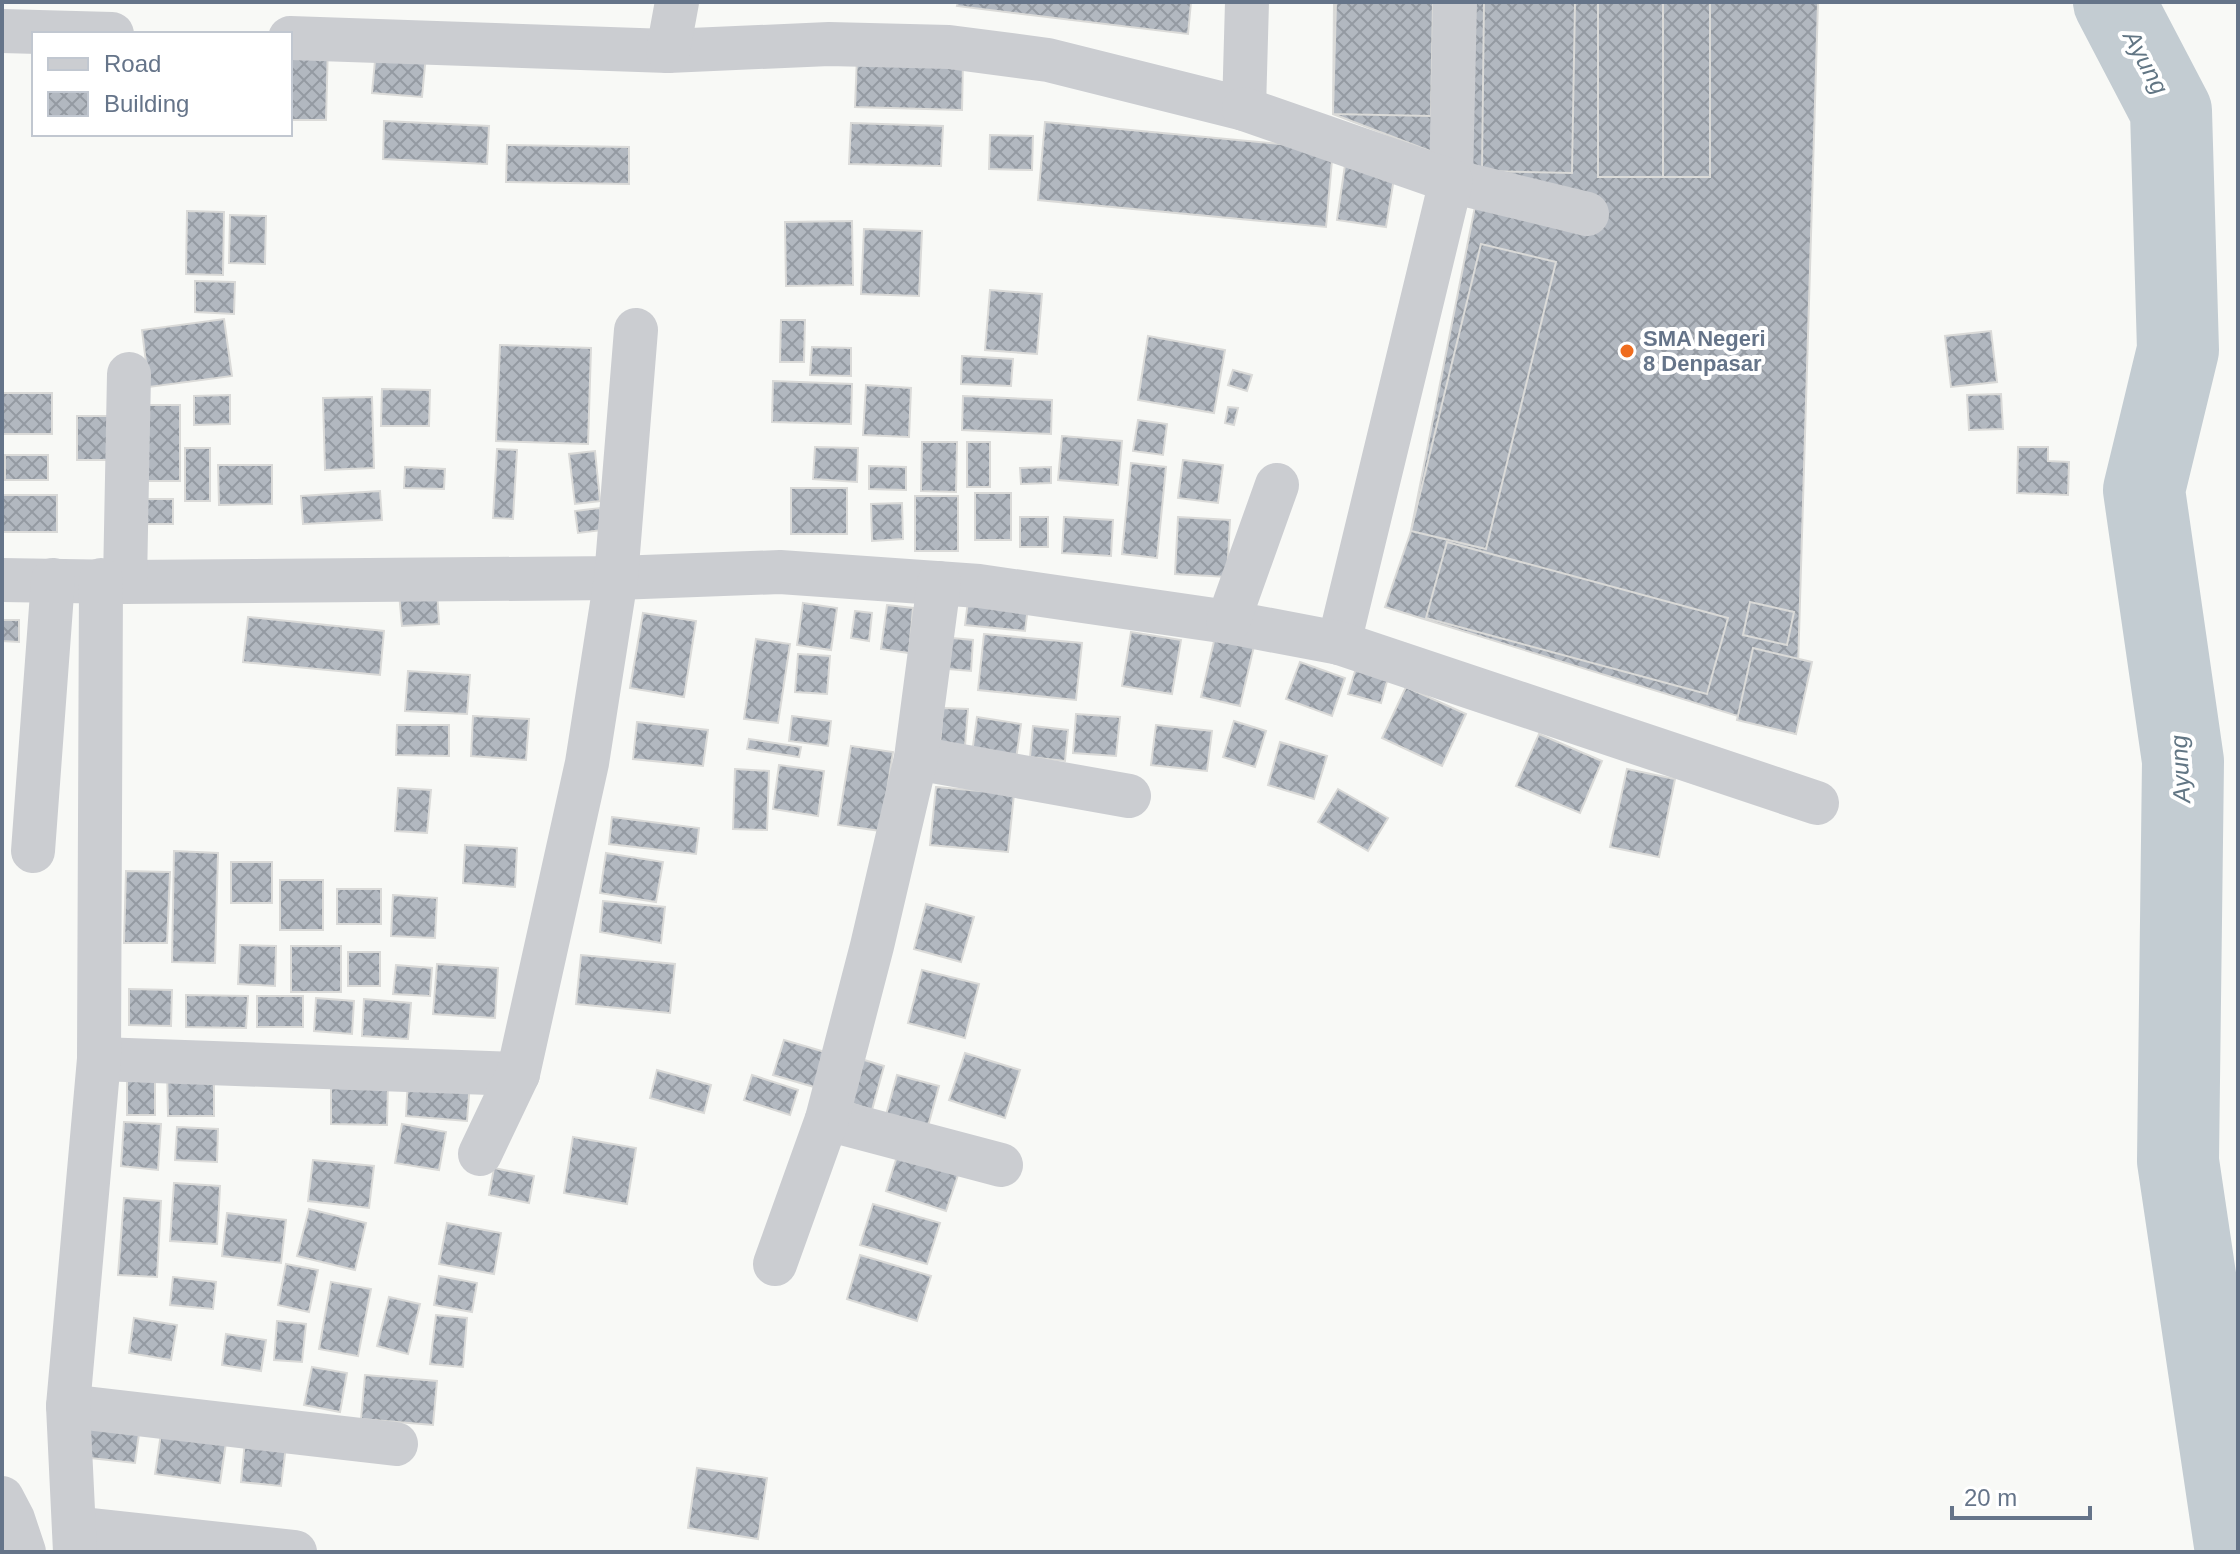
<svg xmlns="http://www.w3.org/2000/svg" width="2240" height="1554" viewBox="0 0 2240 1554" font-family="Arial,sans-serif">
	<defs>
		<pattern id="building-cross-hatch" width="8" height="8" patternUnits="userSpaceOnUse" patternTransform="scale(2)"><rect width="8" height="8" fill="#b2b8c0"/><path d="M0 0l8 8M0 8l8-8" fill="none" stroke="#949aa2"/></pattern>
	</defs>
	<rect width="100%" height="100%" fill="#f8f9f6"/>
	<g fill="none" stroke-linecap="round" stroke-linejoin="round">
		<!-- river -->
		<polyline stroke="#c3ccd2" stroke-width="82" points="2114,2 2171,111 2178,350 2144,490 2183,761 2178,1161 2236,1552"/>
	</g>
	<!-- building -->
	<g fill="url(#building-cross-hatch)" stroke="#dadad8" stroke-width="2">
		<polygon points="958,2 1191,2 1188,34 957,6"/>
		<polygon points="1334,2 1818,2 1796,734 1385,607 1411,531 1482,171 1333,114"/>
		<polygon points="1336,2 1433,2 1431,116 1333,114"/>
		<polygon points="1484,2 1575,2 1572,173 1482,171"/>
		<rect x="1598" y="2" width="65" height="175"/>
		<rect x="1663" y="2" width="47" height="175"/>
		<polygon points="290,42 328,43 326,120 290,120"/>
		<polygon points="376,50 426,55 422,97 372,93"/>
		<polygon points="857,57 963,60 962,110 855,107"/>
		<polygon points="384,121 489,126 487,164 383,159"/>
		<polygon points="1045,122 1333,149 1326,227 1038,200"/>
		<polygon points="851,123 943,126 941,166 849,164"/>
		<polygon points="990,135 1033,136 1032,170 989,169"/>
		<polygon points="507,145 629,147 629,184 506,182"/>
		<polygon points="1345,165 1395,172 1386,227 1337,220"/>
		<polygon points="187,211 224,212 223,275 186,274"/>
		<polygon points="230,215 266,216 265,264 229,263"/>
		<polygon points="852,221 853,285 786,286 785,222"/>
		<polygon points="864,229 922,231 919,296 861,294"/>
		<polygon points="1481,244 1556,262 1486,549 1411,531"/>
		<polygon points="195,281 235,282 234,314 195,312"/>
		<polygon points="990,290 1042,294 1037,354 985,350"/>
		<polygon points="224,319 232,376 149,387 142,330"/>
		<polygon points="781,320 805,320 804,362 780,362"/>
		<polygon points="1991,331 1997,382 1951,387 1945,336"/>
		<polygon points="1148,336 1225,350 1214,413 1138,400"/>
		<polygon points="500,345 591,348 588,444 496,441"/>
		<polygon points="812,347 851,348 851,376 810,375"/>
		<polygon points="962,356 1013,359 1011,386 961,384"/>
		<polygon points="1233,370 1252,375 1247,391 1228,385"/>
		<polygon points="773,381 852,384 851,424 772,422"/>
		<polygon points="866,385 911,388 909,437 863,435"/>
		<polygon points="382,389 430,390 429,426 381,426"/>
		<rect x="2" y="393" width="50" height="41"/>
		<polygon points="2001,394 2003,429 1969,430 1967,395"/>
		<polygon points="230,395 230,424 194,425 194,396"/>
		<polygon points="963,396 1052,400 1051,434 962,430"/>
		<polygon points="372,397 374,468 325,470 323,398"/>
		<rect x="137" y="405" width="43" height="76"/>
		<polygon points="1228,407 1238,408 1234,425 1225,423"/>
		<rect x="77" y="416" width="33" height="44"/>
		<polygon points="1138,420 1167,424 1163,455 1133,451"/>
		<polygon points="1062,436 1122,441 1118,485 1058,480"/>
		<polygon points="922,442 957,442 956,492 921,491"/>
		<rect x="967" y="442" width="23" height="45"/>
		<polygon points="815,447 858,448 857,482 813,479"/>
		<polygon points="2018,447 2048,447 2048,461 2069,462 2068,495 2017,493"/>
		<rect x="185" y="448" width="25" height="53"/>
		<polygon points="497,449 517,450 513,519 493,518"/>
		<polygon points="595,451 600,501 575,504 569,454"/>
		<rect x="5" y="455" width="43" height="25"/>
		<polygon points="1183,460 1223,465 1218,503 1178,498"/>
		<polygon points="1131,463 1166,467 1157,558 1122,554"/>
		<polygon points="218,465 272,465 272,504 219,505"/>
		<polygon points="869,466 906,467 906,490 869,489"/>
		<polygon points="405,467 445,469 444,489 404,488"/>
		<polygon points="1051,467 1051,483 1021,484 1020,468"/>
		<rect x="791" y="488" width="56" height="46"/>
		<polygon points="380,491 382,520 303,524 301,496"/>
		<rect x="975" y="493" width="36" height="47"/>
		<rect x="2" y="495" width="55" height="37"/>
		<rect x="915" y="496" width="43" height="55"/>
		<rect x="146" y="499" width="27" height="25"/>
		<polygon points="902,503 903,539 872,541 871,504"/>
		<polygon points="600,508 603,530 578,533 575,511"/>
		<rect x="1020" y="517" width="28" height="30"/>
		<polygon points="1064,517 1113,520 1111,556 1062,553"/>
		<polygon points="1178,517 1230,520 1227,577 1175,574"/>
		<polygon points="1447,542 1728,618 1707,694 1426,618"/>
		<polygon points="437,590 439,624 402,626 399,593"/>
		<polygon points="969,593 1029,599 1025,631 965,625"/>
		<polygon points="1750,602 1794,612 1787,645 1743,635"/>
		<polygon points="803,603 837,608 831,650 797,645"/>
		<polygon points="887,605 913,608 909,653 881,649"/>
		<polygon points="855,611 872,613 869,641 851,638"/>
		<polygon points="643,613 696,621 684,697 630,688"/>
		<polygon points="248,617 384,631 380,675 243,662"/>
		<polygon points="2,620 19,620 19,642 2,641"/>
		<polygon points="1131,632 1181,640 1172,694 1122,686"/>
		<polygon points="984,634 1082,643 1076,700 978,690"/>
		<polygon points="1215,637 1254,646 1240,706 1201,697"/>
		<polygon points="952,638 973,640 971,671 949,669"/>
		<polygon points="756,639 790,644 778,723 744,719"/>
		<polygon points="1753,648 1812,662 1796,734 1737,720"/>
		<polygon points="798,654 830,656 827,694 795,692"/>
		<polygon points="1300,662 1345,678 1332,716 1286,699"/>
		<polygon points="1357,665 1389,674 1381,703 1348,694"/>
		<polygon points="408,671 470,675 467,714 405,711"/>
		<polygon points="1406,687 1466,714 1442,766 1382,738"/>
		<polygon points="943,708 968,709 965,746 940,744"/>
		<polygon points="1076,714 1120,717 1116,756 1073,753"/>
		<polygon points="473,716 529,719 526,760 471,756"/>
		<polygon points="792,716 831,721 828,746 789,741"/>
		<polygon points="977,717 1021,724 1015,766 971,760"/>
		<polygon points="1234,721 1266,731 1255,767 1223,757"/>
		<polygon points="637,722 708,730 703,766 633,759"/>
		<polygon points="397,725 449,725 449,756 396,755"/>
		<polygon points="1156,725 1212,731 1207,771 1151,765"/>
		<polygon points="1033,726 1068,730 1065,761 1030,757"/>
		<polygon points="1539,734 1602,761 1580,813 1516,786"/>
		<polygon points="749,739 801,747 799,757 747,749"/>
		<polygon points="1280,742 1327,756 1314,799 1268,785"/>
		<polygon points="851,746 893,752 881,831 838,825"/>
		<polygon points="779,765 824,771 818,816 773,809"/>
		<polygon points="735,769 769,771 767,830 733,829"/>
		<polygon points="1627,769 1675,779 1659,857 1610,847"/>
		<polygon points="936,787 1014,794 1008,852 930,845"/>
		<polygon points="398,788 431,790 427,833 395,831"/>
		<polygon points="1338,789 1388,818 1368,851 1318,822"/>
		<polygon points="612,817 699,828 696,854 609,844"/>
		<polygon points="465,845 517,848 515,887 463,883"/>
		<polygon points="174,851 218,853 215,963 172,962"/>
		<polygon points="606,853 663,862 656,902 600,893"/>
		<rect x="231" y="862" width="41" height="41"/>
		<polygon points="126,871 170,872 167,943 124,943"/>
		<rect x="280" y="880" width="43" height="50"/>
		<rect x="337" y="889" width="44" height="35"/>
		<polygon points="393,895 437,898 435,938 391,936"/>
		<polygon points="603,901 665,907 661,943 600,932"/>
		<polygon points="926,904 974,917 961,962 914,949"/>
		<polygon points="240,945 276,946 275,986 238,984"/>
		<rect x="291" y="946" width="50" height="46"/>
		<rect x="348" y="952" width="32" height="34"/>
		<polygon points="581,955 675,964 670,1013 576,1004"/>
		<polygon points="437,964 498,968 495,1018 433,1014"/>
		<polygon points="396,965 432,968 430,996 393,994"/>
		<polygon points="922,970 979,984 965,1038 908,1023"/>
		<polygon points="129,989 172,990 171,1026 129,1025"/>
		<polygon points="186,995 248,996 246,1028 186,1027"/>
		<rect x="257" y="996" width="46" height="31"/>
		<polygon points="316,998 354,1001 352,1034 314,1031"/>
		<polygon points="364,999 411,1003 408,1039 362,1036"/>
		<polygon points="784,1040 825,1052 814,1087 773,1075"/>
		<polygon points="965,1053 1020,1070 1005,1118 949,1100"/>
		<polygon points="861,1059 884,1066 872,1110 850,1103"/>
		<polygon points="167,1069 214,1069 214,1116 168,1116"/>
		<polygon points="657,1070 711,1085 704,1113 650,1098"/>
		<polygon points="752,1075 798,1090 790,1115 744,1100"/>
		<polygon points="897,1075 939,1086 928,1126 886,1115"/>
		<polygon points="408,1078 470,1082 467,1121 406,1116"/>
		<rect x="127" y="1079" width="28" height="36"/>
		<polygon points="331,1082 388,1083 387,1125 331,1124"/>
		<polygon points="124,1122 161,1124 158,1170 121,1166"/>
		<polygon points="402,1124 446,1132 439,1170 395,1163"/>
		<polygon points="177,1127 218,1129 217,1162 175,1160"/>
		<polygon points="573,1137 636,1148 627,1204 564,1193"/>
		<polygon points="900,1147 961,1166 946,1211 886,1191"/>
		<polygon points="313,1160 374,1166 369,1208 308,1201"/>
		<polygon points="494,1168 534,1176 529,1203 489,1195"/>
		<polygon points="174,1183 220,1186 217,1244 170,1241"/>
		<polygon points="124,1198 161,1201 157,1277 118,1275"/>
		<polygon points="873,1204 940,1223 927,1264 860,1245"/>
		<polygon points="309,1209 366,1223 355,1270 297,1256"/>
		<polygon points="227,1213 286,1220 281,1263 222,1256"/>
		<polygon points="447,1223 501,1233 494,1274 439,1264"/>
		<polygon points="860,1255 931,1276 917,1321 847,1299"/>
		<polygon points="286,1264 318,1270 309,1312 278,1305"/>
		<polygon points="439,1276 477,1283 472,1312 434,1305"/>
		<polygon points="173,1277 216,1282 213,1309 170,1305"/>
		<polygon points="331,1282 371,1289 358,1356 319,1349"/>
		<polygon points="389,1297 420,1304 408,1354 377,1346"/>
		<polygon points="436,1315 467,1318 463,1367 430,1364"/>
		<polygon points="134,1318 177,1325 171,1360 129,1353"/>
		<polygon points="277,1321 306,1324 302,1362 274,1360"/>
		<polygon points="226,1334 266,1340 261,1371 222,1365"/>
		<polygon points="312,1367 347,1373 340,1412 304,1405"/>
		<polygon points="365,1375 437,1381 433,1425 361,1419"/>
		<polygon points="162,1427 227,1436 220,1483 155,1474"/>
		<polygon points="85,1428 139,1434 135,1463 82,1457"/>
		<polygon points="245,1441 286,1446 281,1486 241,1482"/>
		<polygon points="697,1468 767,1478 758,1539 688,1528"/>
	</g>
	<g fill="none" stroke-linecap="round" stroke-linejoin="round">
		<!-- minor -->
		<g stroke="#cbcdd1" stroke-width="44">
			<polyline points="1455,2 1451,181 1587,214"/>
			<polyline points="2,31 112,34"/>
			<polyline points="290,38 668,51 829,44 949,47 1048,60 1244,109 1247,2"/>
			<polyline points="668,51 677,2"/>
			<polyline points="1244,109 1451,181 1339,643"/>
			<polyline points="2,580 125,582 616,578 780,572 979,586 1228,622 1339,643 1817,803"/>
			<polyline points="125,582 129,374"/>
			<polyline points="1228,622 1277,485"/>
			<polyline points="916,758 1129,796"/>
			<polyline points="33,851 53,580"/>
			<polyline points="99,1059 518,1074"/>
			<polyline points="827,1119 1001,1165"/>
			<polyline points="480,1154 518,1074 587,763 616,578 636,330"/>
			<polyline points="775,1264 827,1119 872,946 916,758 939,583"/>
			<polyline points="68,1406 396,1444"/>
			<polyline points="2,1498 13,1519 24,1552"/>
			<polyline points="74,1528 295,1552"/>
			<polyline points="75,1552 68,1406 99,1059 101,580"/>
		</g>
	</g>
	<!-- markers -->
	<circle fill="#ef6d1f" stroke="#fff" stroke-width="3" cx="1627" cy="351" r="8"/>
	<g text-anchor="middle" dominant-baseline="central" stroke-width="8" stroke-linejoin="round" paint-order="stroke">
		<!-- poi labels -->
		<g font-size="22" font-weight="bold" fill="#657489" stroke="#fff" text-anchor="start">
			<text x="1643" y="338">SMA Negeri<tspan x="1643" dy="25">8 Denpasar</tspan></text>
		</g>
		<!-- water labels -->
		<g font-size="24" font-style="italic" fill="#627684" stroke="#fff">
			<text transform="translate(2146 62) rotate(62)">Ayung</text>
			<text transform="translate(2180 769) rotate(-93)">Ayung</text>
		</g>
	</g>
	<!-- border -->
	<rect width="2240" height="1554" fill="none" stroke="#657489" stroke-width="8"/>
	<!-- legend -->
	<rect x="32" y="32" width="260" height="104" fill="#ffffff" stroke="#c1c7d0" stroke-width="2"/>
	<rect x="48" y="58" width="40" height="12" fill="#cbcdd1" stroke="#c1c7d0" stroke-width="2"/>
	<text x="104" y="72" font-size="24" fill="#657489">Road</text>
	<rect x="48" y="92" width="40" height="24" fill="url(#building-cross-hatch)" stroke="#c1c7d0" stroke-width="2"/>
	<text x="104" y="112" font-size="24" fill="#657489">Building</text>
	<!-- scale -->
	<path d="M1952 1506v12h138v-12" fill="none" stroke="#657489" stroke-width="4"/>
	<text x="1964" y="1506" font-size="24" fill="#657489" stroke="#ffffff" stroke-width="6" paint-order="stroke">20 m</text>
</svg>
